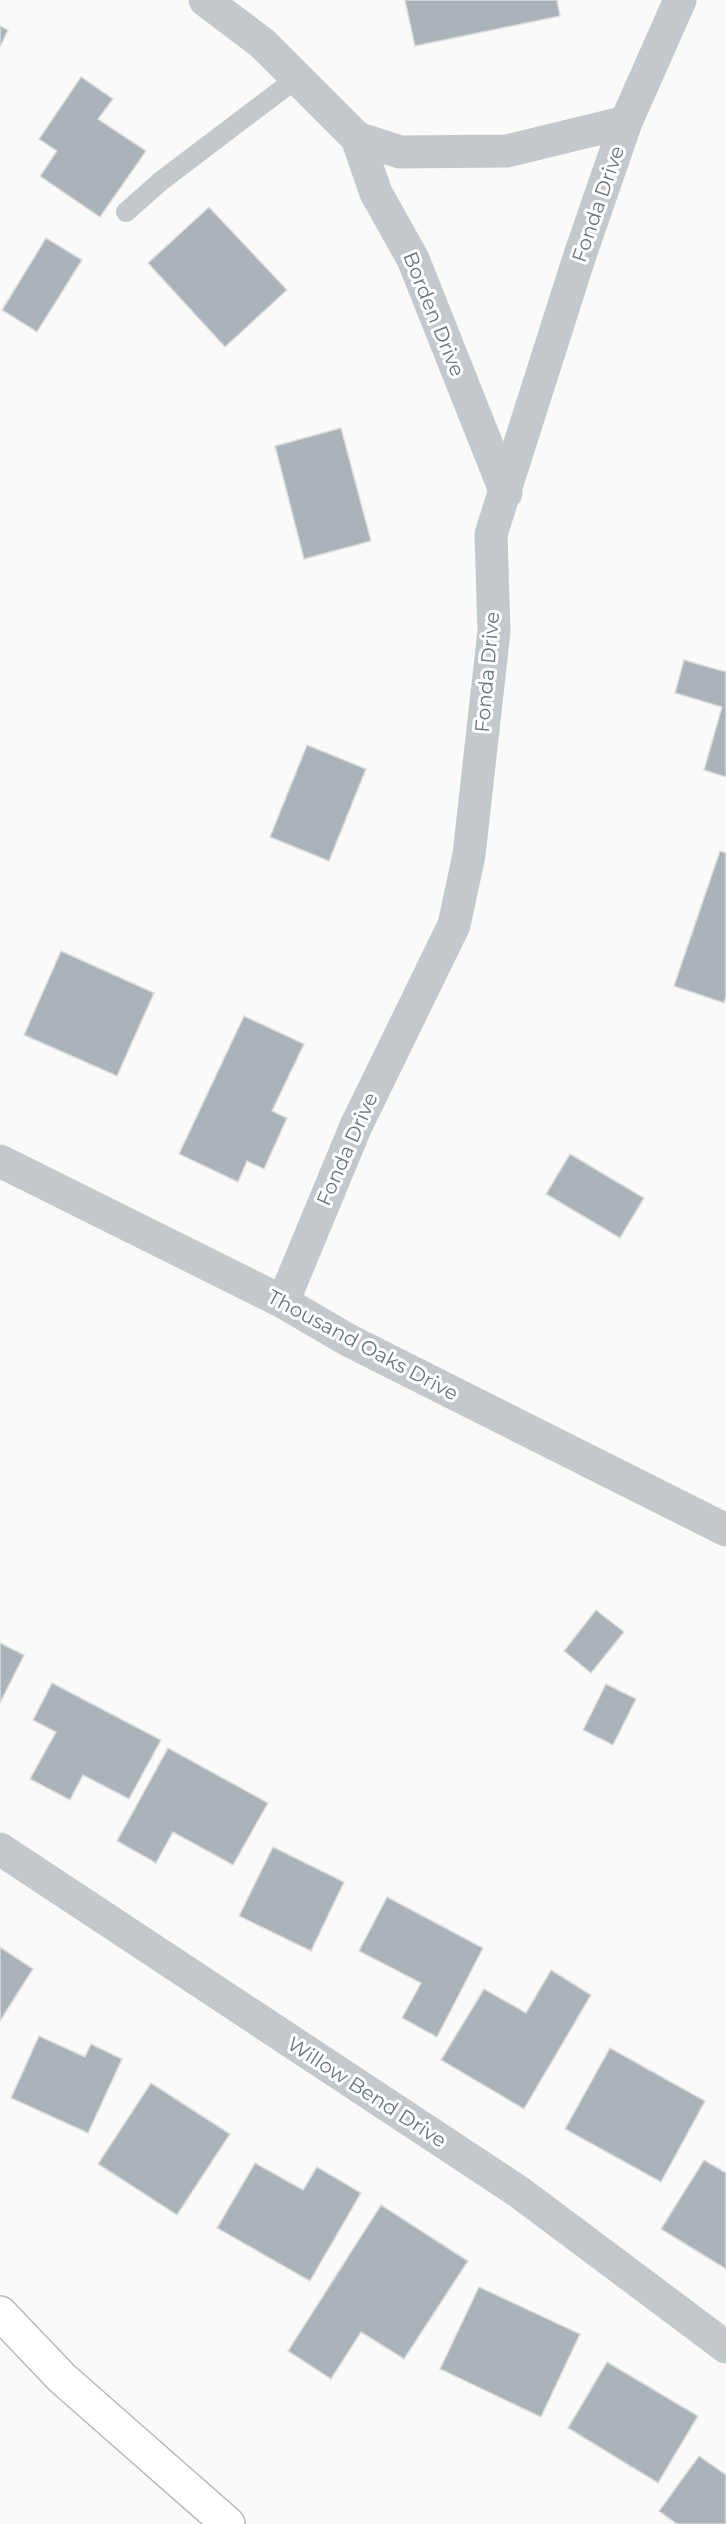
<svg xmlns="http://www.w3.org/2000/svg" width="726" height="2524" viewBox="0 0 726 2524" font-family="Montserrat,sans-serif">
	<rect width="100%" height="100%" fill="#fafaf8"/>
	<!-- building -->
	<g fill="#aab3b9" stroke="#dcdcda" stroke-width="1.5">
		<polygon points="405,0 557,0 560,16 415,46"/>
		<polygon points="0,26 8,30 0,47"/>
		<polygon points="81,77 113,99 98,119 146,151 100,217 40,176 57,151 39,139"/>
		<polygon points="209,207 287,290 225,347 148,263"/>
		<polygon points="46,238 82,260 37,332 2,310"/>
		<polygon points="341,428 371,541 304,559 275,446"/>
		<polygon points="684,660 726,672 726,777 704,770 722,707 675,693"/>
		<polygon points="307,745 366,769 329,861 270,837"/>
		<polygon points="720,851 726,853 726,996 724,1003 674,986"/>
		<polygon points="61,951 154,993 117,1076 24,1035"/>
		<polygon points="244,1016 304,1044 272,1111 287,1118 264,1169 247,1161 238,1182 179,1154"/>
		<polygon points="570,1154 644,1198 620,1238 546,1194"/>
		<polygon points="596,1610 624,1632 591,1673 564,1651"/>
		<polygon points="0,1643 24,1655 0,1703"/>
		<polygon points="52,1683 161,1740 129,1799 83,1775 70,1800 30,1779 56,1732 33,1720"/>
		<polygon points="606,1684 636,1699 613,1745 583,1730"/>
		<polygon points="168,1748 268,1803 233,1865 173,1832 156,1863 117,1841"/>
		<polygon points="273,1847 344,1882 311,1951 239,1916"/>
		<polygon points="387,1897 483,1948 437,2037 402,2018 421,1983 359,1951"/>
		<polygon points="0,1947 33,1969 0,2021"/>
		<polygon points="551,1970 591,1995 524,2109 441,2060 484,1989 526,2013"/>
		<polygon points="39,2036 85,2057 91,2044 122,2059 88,2133 11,2098"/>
		<polygon points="610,2048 705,2101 661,2182 565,2129"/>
		<polygon points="151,2083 230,2134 177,2215 98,2164"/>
		<polygon points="704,2160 726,2173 726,2269 661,2229"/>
		<polygon points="255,2163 303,2190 317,2167 361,2193 310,2281 217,2228"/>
		<polygon points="381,2205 468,2261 404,2359 361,2332 331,2379 288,2351"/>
		<polygon points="479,2287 580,2334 541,2417 440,2369"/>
		<polygon points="607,2362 698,2416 658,2483 568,2428"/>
		<polygon points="699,2456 726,2475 726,2524 677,2524 659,2511"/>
	</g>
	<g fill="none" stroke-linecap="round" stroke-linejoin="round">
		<!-- motorway casing -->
		<g stroke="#b4b9bd" stroke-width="36">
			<polyline id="motorway" points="0,2313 62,2378 228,2524"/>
		</g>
		<!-- service -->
		<polyline stroke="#c3c8cc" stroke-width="20" points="126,212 161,181 297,78"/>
		<!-- minor -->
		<g stroke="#c3c8cc" stroke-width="33">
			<polyline points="205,0 262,43 357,138 376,193 413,259 506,493"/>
			<polyline points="357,138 400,152 507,151 626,122"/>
			<polyline points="0,1161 283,1302 348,1340 726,1530"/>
			<polyline points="283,1302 356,1126 454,925 469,855 494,631 491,534 580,255 626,122 680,0"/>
			<polyline points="0,1849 519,2192 726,2347"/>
		</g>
		<!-- motorway -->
		<use href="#motorway" stroke="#fff" stroke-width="33"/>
	</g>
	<g text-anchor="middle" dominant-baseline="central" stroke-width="6" stroke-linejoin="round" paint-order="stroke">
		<!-- street labels -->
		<g font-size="20" fill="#657683" stroke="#fff">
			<text transform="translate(598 204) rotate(-71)">Fonda Drive</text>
			<text transform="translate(434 314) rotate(68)">Borden Drive</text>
			<text transform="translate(487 672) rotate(-85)">Fonda Drive</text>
			<text transform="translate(347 1149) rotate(-66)">Fonda Drive</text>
			<text transform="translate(363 1345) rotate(28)">Thousand Oaks Drive</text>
			<text transform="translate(367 2092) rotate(33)">Willow Bend Drive</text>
		</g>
	</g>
</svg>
